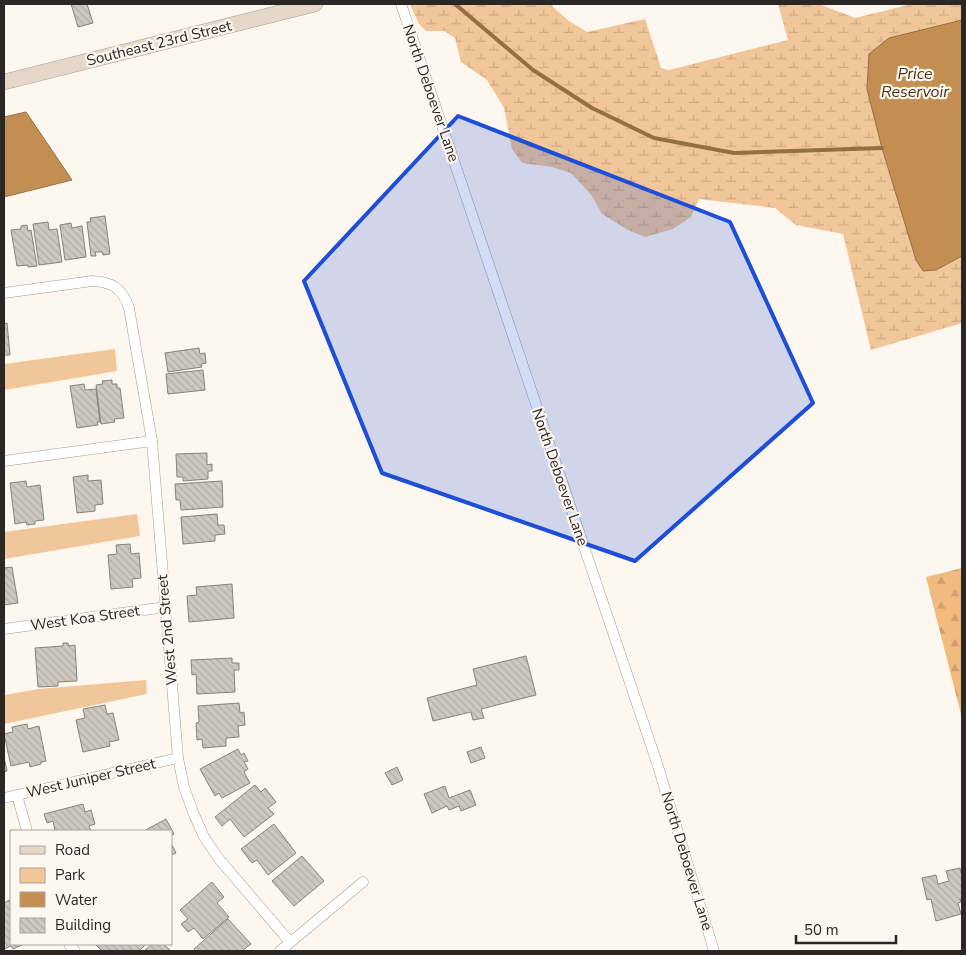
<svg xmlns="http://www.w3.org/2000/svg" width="966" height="955" viewBox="0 0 966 955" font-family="'Nunito Sans',sans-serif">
	<defs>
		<pattern id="forest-firs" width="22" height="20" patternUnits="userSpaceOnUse" patternTransform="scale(1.25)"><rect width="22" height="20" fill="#f1ba7e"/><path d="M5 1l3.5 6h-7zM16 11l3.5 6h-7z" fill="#cfa06d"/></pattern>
		<pattern id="wetland-marsh" width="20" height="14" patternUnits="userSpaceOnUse" patternTransform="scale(1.25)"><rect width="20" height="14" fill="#f1c698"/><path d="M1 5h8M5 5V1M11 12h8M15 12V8" fill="none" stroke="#cfaa83"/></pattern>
		<pattern id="building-back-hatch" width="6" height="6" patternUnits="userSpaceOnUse" patternTransform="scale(1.25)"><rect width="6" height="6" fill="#cec8c0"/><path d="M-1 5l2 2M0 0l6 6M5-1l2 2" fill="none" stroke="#b1aca5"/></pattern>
	</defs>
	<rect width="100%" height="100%" fill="#fef7ef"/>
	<!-- green -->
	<g fill="#f1c698">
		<polygon points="115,349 117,371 4,390 4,364"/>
		<polygon points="137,514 140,536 4,559 4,532"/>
		<polygon points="146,680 147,694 4,724 4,695 39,689"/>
	</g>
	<!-- forest -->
	<polygon fill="url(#forest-firs)" points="962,568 962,718 926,577"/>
	<!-- wetland -->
	<polygon fill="url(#wetland-marsh)" points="410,4 552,4 553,7 569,21 587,32 645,19 661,68 669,70 788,40 778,4 819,4 855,18 912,4 962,4 962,20 889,38 936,270 962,256 962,323 871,350 843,234 796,225 775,208 699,199 691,217 673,229 645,237 628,230 602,214 592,196 571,173 552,167 522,163 512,149 504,108 487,80 461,62 455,38 444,31 426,31 419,24"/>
	<!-- water -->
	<g fill="#c38e52" stroke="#956f44">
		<polygon points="962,20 962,256 936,270 923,271 916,260 882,148 867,89 869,54 889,38"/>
		<polygon points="26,112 72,180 4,197 4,117"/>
	</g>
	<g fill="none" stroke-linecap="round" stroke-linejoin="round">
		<!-- stream -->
		<polyline stroke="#956f44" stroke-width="4" points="455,4 533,70 592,108 654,138 734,153 882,148"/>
	</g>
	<!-- building -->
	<g fill="url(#building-back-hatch)" stroke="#88827b">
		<polygon points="71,4 87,4 93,23 78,27"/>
		<polygon points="105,216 110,254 103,255 102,252 95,252 96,256 91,256 87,222 91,222 90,218"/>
		<polygon points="48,222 49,230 57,229 62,262 39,265 33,224"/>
		<polygon points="71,223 72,228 82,226 86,257 65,260 60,225"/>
		<polygon points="27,225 28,231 31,230 37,266 28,267 28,265 17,266 11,230 21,229 21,226"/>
		<polygon points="7,323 10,355 4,355 4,324"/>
		<polygon points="199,348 200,354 205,353 206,363 201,364 202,367 168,372 165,353"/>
		<polygon points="203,370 205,390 168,394 166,374"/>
		<polygon points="112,380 112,384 117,384 117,388 120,388 124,418 114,419 115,422 101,424 96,385 103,384 102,381"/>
		<polygon points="84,384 85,390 96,389 100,422 97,422 98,425 77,428 70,386"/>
		<polygon points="207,453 207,465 212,464 212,471 208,471 208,479 183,481 183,477 177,477 176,454"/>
		<polygon points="88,475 88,481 101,480 103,504 95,505 95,511 77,513 73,477"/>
		<polygon points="26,481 27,487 40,485 44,520 35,521 35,524 27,525 26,522 15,524 10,483"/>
		<polygon points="222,481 223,507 181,510 180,500 176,500 175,484"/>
		<polygon points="217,514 218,525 224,525 225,534 215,535 215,541 183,544 181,517"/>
		<polygon points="130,544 131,554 139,553 141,578 132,579 133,587 111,589 108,555 117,554 116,545"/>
		<polygon points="12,567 18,603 4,605 4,568"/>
		<polygon points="232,584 234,618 189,622 187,596 197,595 196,587"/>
		<polygon points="63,643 68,643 69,646 75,645 77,681 58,682 58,686 38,687 35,648 63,646"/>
		<polygon points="526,656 536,695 481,709 484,718 473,720 471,712 433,721 427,698 477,685 473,669"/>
		<polygon points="232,658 232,663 239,663 239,670 234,670 235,692 197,694 196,674 192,675 191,660"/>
		<polygon points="239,703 240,713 244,712 245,725 238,726 239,737 226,738 226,746 203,748 202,739 197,740 196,723 199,722 198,706"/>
		<polygon points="105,705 107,714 113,713 119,740 109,742 110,746 83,752 76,720 85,718 83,709"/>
		<polygon points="27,724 28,729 39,726 46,761 41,762 41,764 30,767 29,762 11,766 4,734 13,732 12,727"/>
		<polygon points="481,747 485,758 471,763 467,752"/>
		<polygon points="238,749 241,755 244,753 248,761 244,762 248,769 244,772 250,783 222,798 219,793 215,796 200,769"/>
		<polygon points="4,757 7,771 4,772"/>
		<polygon points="397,767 403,780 392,785 385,773"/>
		<polygon points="255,785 261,792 265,788 276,802 268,808 274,814 244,837 230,819 222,826 215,817"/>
		<polygon points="445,786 449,798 470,790 476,805 461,811 459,806 449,810 447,806 432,813 424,794"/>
		<polygon points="83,804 85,812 91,810 95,824 89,826 91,831 55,831 53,821 47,823 44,814"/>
		<polygon points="166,819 174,834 171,836 171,831 144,831"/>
		<polygon points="274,824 296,853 268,875 257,860 252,863 241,849"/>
		<polygon points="171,843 176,853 171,855"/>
		<polygon points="302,856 324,881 294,906 272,881"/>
		<polygon points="960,868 962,877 962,899 960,899 961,902 958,903 961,914 936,921 931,899 927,900 922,878 936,875 938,884 949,881 946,871"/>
		<polygon points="212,882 224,897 217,903 229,917 203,939 194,928 188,932 181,924 188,919 180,910"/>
		<polygon points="9,900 11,905 11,944 24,944 13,949 11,946 4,949 4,903"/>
		<polygon points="228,919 251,944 242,951 196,951 194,949"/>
		<polygon points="95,944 146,944 139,951 102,951"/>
		<polygon points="152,944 163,944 171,951 144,951"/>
	</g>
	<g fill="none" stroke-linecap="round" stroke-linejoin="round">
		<!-- street casing -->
		<g stroke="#a39d96" stroke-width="11">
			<g id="street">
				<polyline points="401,4 657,763 714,951"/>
				<path d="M4 293 92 281C113 282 122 288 129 308L152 441 178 758 184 787 193 812 204 837 219 859 290 942"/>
				<polyline points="4,461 152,441"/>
				<polyline points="4,629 166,607"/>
				<polyline points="17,795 27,831"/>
				<polyline points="4,798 178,758"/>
				<polyline points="69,944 75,951"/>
				<polyline points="280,951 363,882"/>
			</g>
		</g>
		<!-- secondary casing -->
		<g stroke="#a39d96" stroke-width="16">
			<polyline id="secondary" points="4,82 315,4"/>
		</g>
		<!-- street -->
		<use href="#street" stroke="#fff" stroke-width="10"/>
		<!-- secondary -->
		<use href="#secondary" stroke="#e6d8c9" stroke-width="15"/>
	</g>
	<!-- marked area -->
	<path fill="#1d4ed8" fill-opacity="0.2" stroke="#1d4ed8" stroke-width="4" stroke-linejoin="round" d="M458 116 730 222 813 403 635 561 382 473 304 281Z"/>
	<g text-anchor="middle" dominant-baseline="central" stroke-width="4.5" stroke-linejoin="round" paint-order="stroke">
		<!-- street labels -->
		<g font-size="15" fill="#2a2725" stroke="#fef7ef">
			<text transform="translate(159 43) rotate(-14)">Southeast 23rd Street</text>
			<text transform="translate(431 93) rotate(71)">North Deboever Lane</text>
			<text transform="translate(560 477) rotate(71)">North Deboever Lane</text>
			<text transform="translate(85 618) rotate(-8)">West Koa Street</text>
			<text transform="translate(167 630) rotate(-95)">West 2nd Street</text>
			<text transform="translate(91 778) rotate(-13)">West Juniper Street</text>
			<text transform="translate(687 861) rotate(73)">North Deboever Lane</text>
		</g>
		<!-- water labels -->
		<g font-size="16" font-style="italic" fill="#493217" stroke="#fef7ef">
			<text x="915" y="74">Price<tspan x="915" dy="18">Reservoir</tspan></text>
		</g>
	</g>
	<!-- border -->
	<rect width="966" height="955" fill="none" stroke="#2a2725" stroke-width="10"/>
	<!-- legend -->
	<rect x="10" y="830" width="162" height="115" fill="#fef7ef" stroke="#a9a49e"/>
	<rect x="20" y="846" width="25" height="8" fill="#e6d8c9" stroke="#a9a49e"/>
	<text x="55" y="855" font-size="15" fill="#2a2725">Road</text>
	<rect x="20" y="868" width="25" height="15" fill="#f1c698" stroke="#a9a49e"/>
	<text x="55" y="880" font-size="15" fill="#2a2725">Park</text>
	<rect x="20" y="892" width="25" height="15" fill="#c38e52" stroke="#a9a49e"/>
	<text x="55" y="905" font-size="15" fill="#2a2725">Water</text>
	<rect x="20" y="918" width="25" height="15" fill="url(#building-back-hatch)" stroke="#a9a49e"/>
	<text x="55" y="930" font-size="15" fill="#2a2725">Building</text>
	<!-- scale -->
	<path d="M796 935v8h100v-8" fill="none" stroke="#2a2725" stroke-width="2.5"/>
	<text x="804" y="935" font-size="15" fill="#2a2725" stroke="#fef7ef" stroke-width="4" paint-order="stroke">50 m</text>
</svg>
